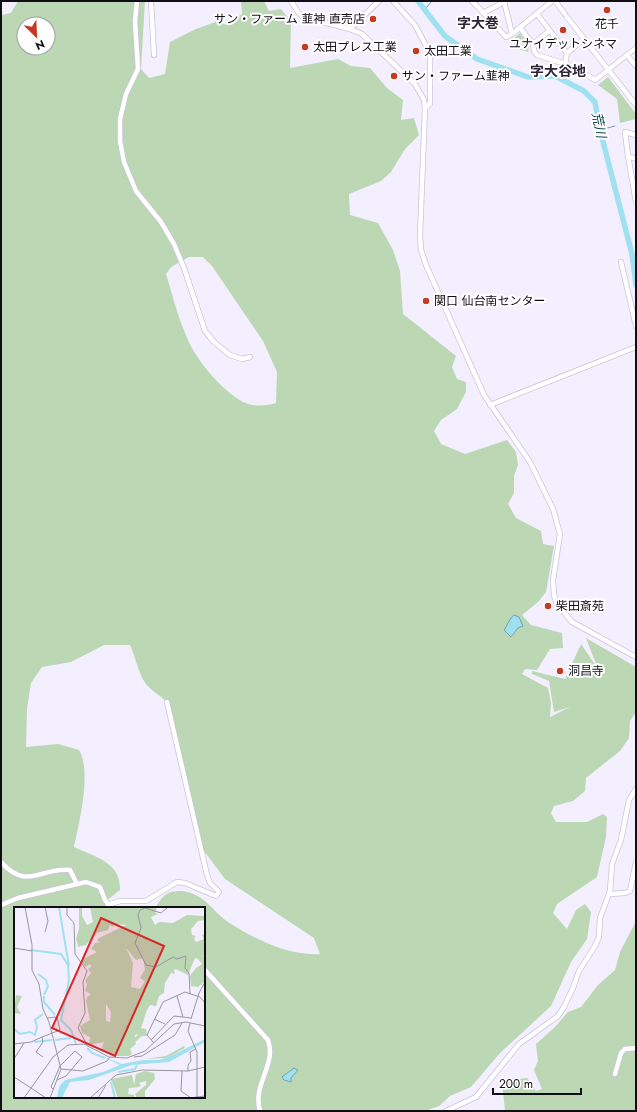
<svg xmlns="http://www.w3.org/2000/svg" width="637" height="1112" viewBox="0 0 637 1112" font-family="Jost,'Noto Sans JP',sans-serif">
	<rect width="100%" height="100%" fill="#f4effe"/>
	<!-- green -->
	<g fill="#bbd7b4" fill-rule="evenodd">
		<path d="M18 1H145L141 69 149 78 165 74 170 42 196 29 218 21 226 25 242 14 241 1H264L269 11 281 9 291 21 290 68 338 59 351 66 370 68 387 88 403 100 401 120 414 118 419 135 405 149 391 172 381 181 349 194 350 215 378 223 393 250 400 271 403 314 456 356 452 367 457 379 466 382V392L457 409 441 420 434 431 441 444 465 454 507 440 516 452 518 465 514 476V493L508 504 516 518 541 531 543 544 554 546 546 592 538 602 522 615 531 625 562 633 563 648 550 649 537 670 525 669 522 674 548 688 551 703 550 717 570 707 554 712 549 681 532 674V671L565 679 581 644 598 669 586 638 636 667V712L630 721 629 738 620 751 586 778 585 791 573 801 554 806 551 813 556 822H587L603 814 607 817 606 837 597 877 557 904 553 913 567 929 576 910 585 904 591 912 587 939 571 962 551 1006 500 1053 471 1087 450 1096 439 1106 425 1111H1V15L11 13ZM24 24H48V48H24ZM189 257H203L212 266 263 341 277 372 276 403C267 406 253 407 243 402 220 389 194 358 185 333 177 314 172 293 166 274L171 267ZM104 645H130C136 658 138 673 146 684 157 697 167 696 173 715L188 806 204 851 225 879 314 938 320 954C289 956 257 940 231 924 212 912 206 894 182 891 177 891 170 891 167 894 162 896 158 904 155 908H204V1097H15V908H106L105 902 120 890C121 862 95 857 74 847 79 823 92 771 79 750L58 744 26 747 27 709 31 683 42 667 71 662Z"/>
		<polygon points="520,33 529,46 528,52 515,48 513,39"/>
		<polygon points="608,77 636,114 636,119 620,123 617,99 598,85"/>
		<polygon points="636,921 636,1111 505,1111 502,1081 527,1078 536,1091 542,1089 534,1070 538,1061 536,1044 554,1028 568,1012 581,1007 598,985 615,970 620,952"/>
	</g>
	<!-- water -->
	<g fill="#9fe1f1" stroke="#74a1af">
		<path d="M514 615 519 617 523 626 518 628 511 637 504 630C507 626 510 618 514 615Z"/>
		<polygon points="294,1068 298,1070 291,1078 291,1082 284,1080 282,1077"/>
	</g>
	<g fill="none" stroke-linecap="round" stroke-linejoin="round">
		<!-- stream -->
		<g stroke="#74a1af" stroke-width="1">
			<polyline points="425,9 432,1"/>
			<polyline points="600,130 615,126"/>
		</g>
		<!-- river -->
		<polyline stroke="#9fe1f1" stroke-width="5.5" points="418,1 445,36 477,59 528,77 555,76 584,91 595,102 600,130 632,254 636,285"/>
		<!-- minor casing -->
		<g stroke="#cbc3db" stroke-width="6">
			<g id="minor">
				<polyline points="137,1 135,21 138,69 126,94 120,119 120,141 124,162 136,191 161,222 174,244 184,268 205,331 214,342 230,355 242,359 250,357"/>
				<polyline points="151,1 154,55"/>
				<polyline points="291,1 298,12 303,17 350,29 362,34 415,84 424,100 425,108 420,235 421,250 426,265 484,395 530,462 553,509 560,534 553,580 554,595 557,604 572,622 636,657"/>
				<polyline points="393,1 415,25 430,53 430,104 425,108"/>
				<polyline points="472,1 506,37 512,34 552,1"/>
				<polyline points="504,1 512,34"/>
				<polyline points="555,1 565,14"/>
				<polyline points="483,13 504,2"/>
				<polyline points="537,14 567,53"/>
				<polyline points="567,17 636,105"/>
				<polyline points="520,28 533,44 534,51 537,55 572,66 595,80 636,48"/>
				<polyline points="350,29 379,1"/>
				<polyline points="533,44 549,31"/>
				<polyline points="627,55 636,66"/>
				<polyline points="565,64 567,53 584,39"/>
				<polyline points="636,135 625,132 628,156 636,159"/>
				<polyline points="628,156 636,202"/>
				<polyline points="621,262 636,326"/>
				<polyline points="490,405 636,347"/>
				<path d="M1 862C28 892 42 866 70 870L77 884"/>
				<polyline points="609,894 625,893 630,891 636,862"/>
				<polyline points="1,905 18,898 86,882 100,887 105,900 111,908"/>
				<polyline points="108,905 120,901 146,901 177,882 185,883 216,896 219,892 210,883 207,875 167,702"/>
				<path d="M204 969 268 1040C277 1065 252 1084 260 1111"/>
				<polyline points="615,1074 621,1053 625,1049 636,1048"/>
				<polyline points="446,1111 476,1097 519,1044 558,1016 564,1007 573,988 579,971 595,946 599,937 600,918 610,891 612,864 621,840 629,800 636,789"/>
			</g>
		</g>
		<!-- minor -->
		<use href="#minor" stroke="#fff" stroke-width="4.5"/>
	</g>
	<!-- markers -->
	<g fill="#c53a20" stroke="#fff" stroke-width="1.5">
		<circle cx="607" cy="10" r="4"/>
		<circle cx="373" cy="19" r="4"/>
		<circle cx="563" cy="30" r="4"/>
		<circle cx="305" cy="47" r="4"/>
		<circle cx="416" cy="51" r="4"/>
		<circle cx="394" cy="76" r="4"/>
		<circle cx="426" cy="301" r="4"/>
		<circle cx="548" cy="606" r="4"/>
		<circle cx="560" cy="671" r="4"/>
	</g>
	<g text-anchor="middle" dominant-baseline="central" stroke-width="4" stroke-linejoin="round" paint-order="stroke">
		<!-- poi labels -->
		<g font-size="12" fill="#100d15" stroke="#fff" text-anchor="start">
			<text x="365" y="19" text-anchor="end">サン・ファーム 韮神 直売店</text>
			<text x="607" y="24" text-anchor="middle">花千</text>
			<text x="563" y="44" text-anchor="middle">ユナイデットシネマ</text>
			<text x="313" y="47">太田プレス工業</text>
			<text x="424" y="51">太田工業</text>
			<text x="402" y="76">サン・ファーム韮神</text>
			<text x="434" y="301">関口 仙台南センター</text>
			<text x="556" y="606">柴田斎苑</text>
			<text x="568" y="671">洞昌寺</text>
		</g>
		<!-- water labels -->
		<g font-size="13" font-style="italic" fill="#003d48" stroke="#fff">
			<text transform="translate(599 125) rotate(78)">荒川</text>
		</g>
		<!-- quarter labels -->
		<g font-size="14" font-weight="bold" fill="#2c2538" stroke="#fff">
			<text x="478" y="23">字大巻</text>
			<text x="558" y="71">字大谷地</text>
		</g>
	</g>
	<!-- overview -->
	<g transform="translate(14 907)">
		<rect width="191" height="191" fill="#f4effe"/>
		<path d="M65 0H68V9L73 18 79 15 76 0H143L141 6 144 7 137 10 141 18 145 15 159 16 173 8 191 9V13L184 14 177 22 178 28 182 29 180 32 182 35 190 32 188 28 191 27V47L189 50H191V74L184 80 177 79 176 69 182 61 188 57 184 52 181 51 174 68 162 62 160 63 161 67 157 66 151 76 150 86 145 89 142 99 136 98 133 103 127 121 132 122 133 129H128L121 135 120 131 124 128 122 127 120 131 122 137 116 142 118 147 115 149H99L87 143 90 135 75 138 76 130 68 126 66 119 76 113 72 94 73 90 77 87 71 84 73 77 71 73 77 66 74 62 78 59 75 57 72 60 67 55 69 52 83 45 77 42 81 36 87 35 83 34 85 31 112 18 101 17 99 20 96 18 94 23 83 26 72 38 64 40 62 32 65 22ZM112 41 122 53 129 51 131 62 126 71 131 74 126 82 117 80 119 56ZM92 97 97 105 96 115 92 114ZM2 88 8 89 3 100 7 107 0 106ZM170 139 171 141 153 151 130 152 152 149ZM131 164 140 166 141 172 131 184V191H123L121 187 132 178V174L125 176 127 178 125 180 115 181 114 187 120 188V191H104L97 172 118 168 120 178 122 167Z" fill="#bbd7b4" fill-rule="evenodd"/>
		<path d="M191 132V135L155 155 118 158 75 173 56 175 48 191H43L45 180 51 173 89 165 106 158 87 149 108 157 129 153H145L159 148Z" fill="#9fe1f1"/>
		<path fill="none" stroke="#9fe1f1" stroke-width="2" d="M45 0 55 59M17 43 47 47 54 58 55 73 47 113 57 123 62 137M24 67 32 73 34 79 30 88M30 89V95L41 108M0 122 6 127 16 125 21 128 23 120 21 113 29 107M41 133 57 131M20 135 38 133M73 141 78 146 91 151M104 165 121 162 123 158M97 175 101 191"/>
		<path fill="none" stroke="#9995a1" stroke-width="1" d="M11 0 18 38V63L25 77 29 102 35 115 47 162 36 191M53 0V8L60 16 61 47 73 64 69 75 71 106 64 121 73 138M154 0 147 6 131 1 126 3 124 8 127 21 121 36 132 58 142 60 159 50 163 52 172 49 171 61 175 66 176 87M31 25 34 14 31 0M0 41 18 44M163 89 169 110M33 111 43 110 46 123M140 112 151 117M177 112 185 86 191 75M176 116 174 124 183 145V162M137 133 160 109 177 111M140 136 133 128 149 95 171 85 186 90 191 96M0 137 17 135 28 130M29 150 22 145 29 135 28 130 46 123M120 150 128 149 161 128 168 116M0 152 10 136M47 162 69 164 93 154 96 150M168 164 167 184 177 191M174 164V158L177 154 176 145 182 142M0 170 17 181M17 181 32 191M39 182 37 180 46 159 61 144 68 150 52 169 43 173M10 191 39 150 54 138 70 137 95 150 113 151 131 144 160 117 172 115 191 119M76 191 102 168 128 163 174 164 191 160M84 191 92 178M175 191 191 189M183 191V162"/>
		<path fill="#d62828" fill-opacity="0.15" stroke="#d62828" stroke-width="2" d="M87 11 150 39 101 149 38 121Z"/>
		<rect width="191" height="191" fill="none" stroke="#100d15" stroke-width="2"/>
	</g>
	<!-- border -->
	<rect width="637" height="1112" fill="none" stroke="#100d15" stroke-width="4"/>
	<!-- north arrow -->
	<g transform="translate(36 36) rotate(156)"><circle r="19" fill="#ffffff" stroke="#9f9ea1"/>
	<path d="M0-3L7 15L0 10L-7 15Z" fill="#c53a20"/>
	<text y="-6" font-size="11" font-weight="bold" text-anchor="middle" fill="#100d15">N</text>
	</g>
	<!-- scale -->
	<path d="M493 1088v6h88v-6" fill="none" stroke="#100d15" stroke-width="2"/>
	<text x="499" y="1088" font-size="12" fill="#100d15" stroke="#ffffff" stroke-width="3" paint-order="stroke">200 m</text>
</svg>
